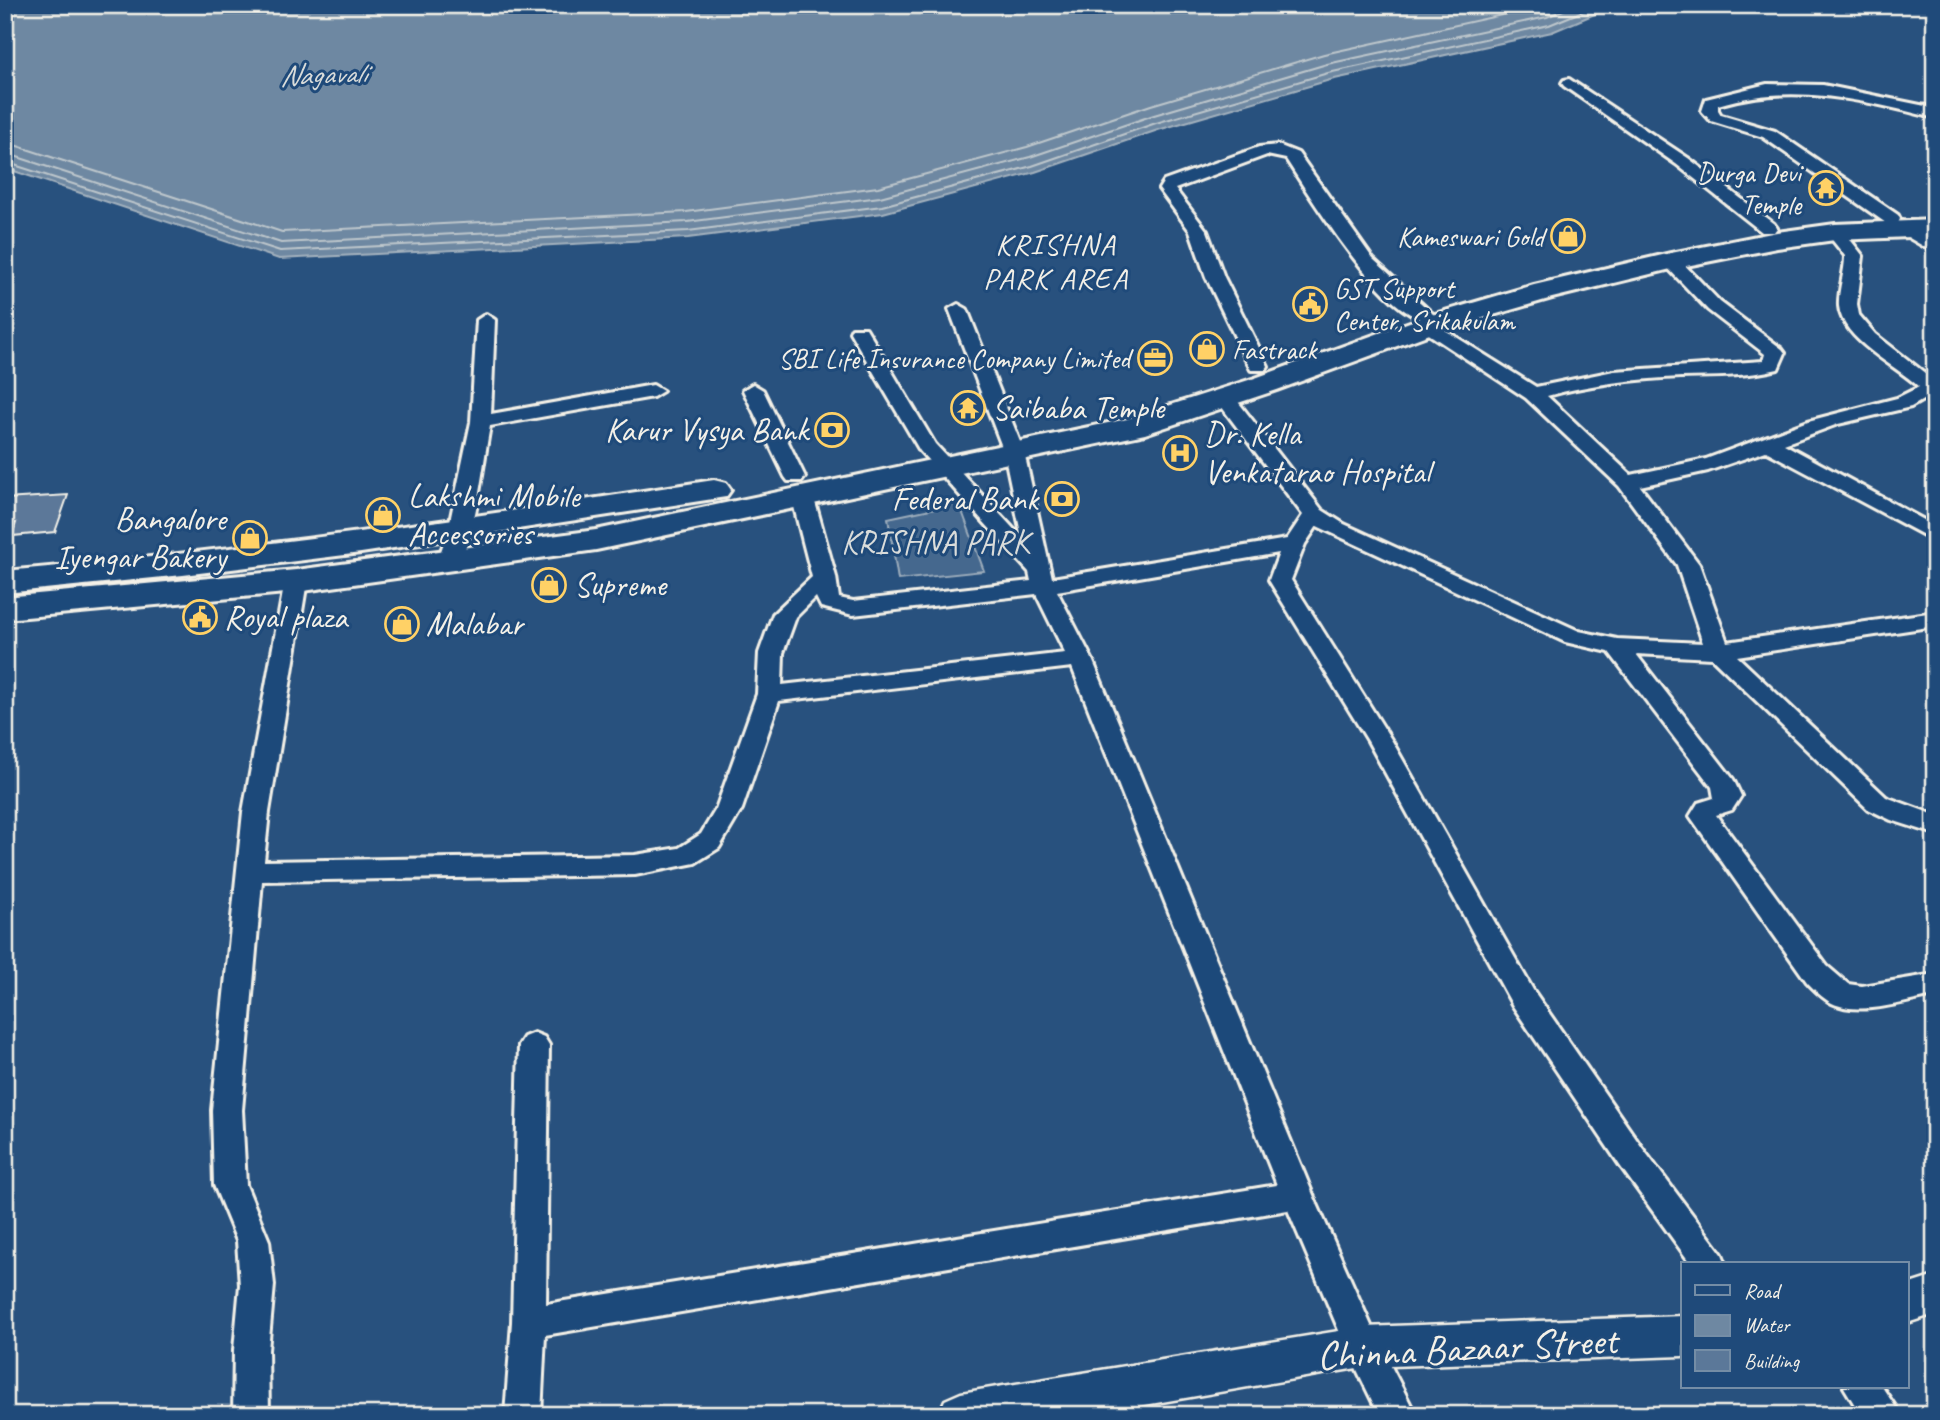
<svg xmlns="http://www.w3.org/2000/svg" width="1940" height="1420" viewBox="0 0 1940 1420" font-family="Caveat,sans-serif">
	<rect width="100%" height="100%" fill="#28517e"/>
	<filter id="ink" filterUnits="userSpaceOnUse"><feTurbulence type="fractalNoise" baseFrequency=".0143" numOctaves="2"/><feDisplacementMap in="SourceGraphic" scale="14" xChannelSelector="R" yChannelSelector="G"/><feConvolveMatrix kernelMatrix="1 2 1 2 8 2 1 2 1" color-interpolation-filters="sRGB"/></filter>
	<g filter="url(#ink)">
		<!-- green -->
		<polygon fill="#45688e" stroke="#9cacbb" stroke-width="2" points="959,503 984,571 898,580 888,518"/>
		<!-- water -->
		<polygon fill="#6e88a2" stroke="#a4b2be" stroke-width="2" points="5,5 1616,5 1552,32 1330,80 1158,130 1035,172 883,213 688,238 279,259 5,168"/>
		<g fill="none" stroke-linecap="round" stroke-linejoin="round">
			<!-- shore -->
			<g stroke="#bec7cc" stroke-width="2">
				<polyline points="5,142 282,232 686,212 878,187 1027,147 1151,105 1324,54 1548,5"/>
				<polyline points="5,153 281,243 687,222 880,197 1030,157 1154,115 1327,64 1547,17 1575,5"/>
				<polyline points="5,162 280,251 688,231 882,206 1032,166 1156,123 1328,73 1549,25 1598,5"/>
			</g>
		</g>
		<!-- building -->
		<polygon fill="#5b7899" stroke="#f4f1e8" stroke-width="2" points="68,495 55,532 12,536 16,523 5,524 5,499"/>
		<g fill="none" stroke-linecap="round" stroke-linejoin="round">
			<!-- minor casing -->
			<g stroke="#f4f1e8" stroke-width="6">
				<g id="minor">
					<polygon points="1569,79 1688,158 1774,224 1777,228 1774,232 1762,232 1676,164 1564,86 1562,83 1564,80"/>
					<path d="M1767 84 1823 85 1935 108V118C1862 100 1792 82 1718 105V110L1721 115 1775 131 1898 215 1900 219 1898 223H1886L1763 137 1711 121 1702 111 1706 99Z"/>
					<path d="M1278 145 1298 153 1373 259 1434 315 1429 320 1536 387 1614 371 1763 361 1765 354 1708 310 1665 265 1662 261 1671 256 1677 257 1720 302 1782 349 1785 353 1778 369C1746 377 1713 376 1681 377 1635 379 1590 384 1547 396L1631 475 1706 459 1808 421 1897 398 1919 387C1896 365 1842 340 1839 306 1838 290 1845 273 1845 256L1826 232 1829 228H1841L1863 256 1857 304 1859 315 1875 334 1935 381V393L1911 407 1838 424 1784 444 1935 526V541L1766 451 1708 471 1640 486 1699 564 1727 642 1935 612V626L1737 656 1886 797 1935 815V834L1891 820 1868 809 1712 658 1636 654 1733 779 1741 796 1732 810 1716 815 1827 966 1848 984 1862 986 1935 974V996C1905 1001 1861 1017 1832 1003 1822 998 1814 989 1807 982L1690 816 1698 803 1714 798 1712 787 1609 652 1565 642 1317 526 1305 544 1291 580 1392 741 1533 990 1643 1149 1722 1254 1726 1264H1691L1621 1167 1513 1006 1368 741 1269 580 1279 553 1057 591 1092 659 1313 1195 1376 1337 1416 1415H1379L1346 1347 1288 1210 545 1335 541 1415H505L512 1322 519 1045 524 1037 534 1033 544 1037 549 1045 546 1304 1277 1185 1072 667 779 701 742 809 719 848 695 863 635 875 262 881 242 1110 246 1185 269 1241 274 1285 268 1350 269 1415H233L234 1350 240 1285 237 1241 214 1185 212 1110 243 812 285 581 288 576H304L307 581 269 812 264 861 635 855 679 848 701 834 716 809 757 694 759 653 773 614 812 577 791 495 795 491H809L813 495 836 577 839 598 853 601 1031 581 1029 572 920 451 850 332 852 328H866L935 444 1022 538 1004 452 949 309 958 304 967 309 1024 452 1052 578 1287 539 1303 515 1215 398 1225 392 1232 394 1322 510 1344 524 1579 631 1617 639 1703 643 1677 565 1619 486 1526 398 1421 329 1419 325 1424 320C1379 309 1312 199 1286 159L1267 155 1175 189 1207 231 1224 277 1268 366 1265 370H1251L1206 277 1190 231 1159 189 1164 181 1259 147ZM1036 594 1065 653 782 685 783 653 796 617 816 597 821 607 853 615Z"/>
					<polygon points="1905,223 1935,240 1935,253 1899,232 1896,228"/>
					<path d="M486 314 495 320 491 414 653 385 663 391 653 397 490 426C483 462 476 537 457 565H441L438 560 448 531 471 422 477 320Z"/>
					<polygon points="753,384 763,390 805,477 802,481 788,481 785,477 743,390"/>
					<polygon points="1844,1387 1882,1387 1901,1415 1861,1415"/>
				</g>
			</g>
			<!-- tertiary casing -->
			<g stroke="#f4f1e8" stroke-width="5">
				<g id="tertiary">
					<polygon points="1935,1276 1935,1314 1907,1323 1907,1285"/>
					<polygon points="1683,1316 1683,1356 1363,1367 1087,1415 938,1415 945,1400 961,1393 1363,1327"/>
				</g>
			</g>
			<!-- primary casing -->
			<g stroke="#f4f1e8" stroke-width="6">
				<g id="primary">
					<polygon points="1935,220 1935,236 1835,240 1777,248 1671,269 1552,298 1438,331 1277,390 1145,434 596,550 296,592 5,619 5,597 296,570 596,530 1127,419 1255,378 1418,319 1534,285 1671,253 1777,232 1835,224"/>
					<path d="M714 480 726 483 731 490 726 497 361 553 183 575 5 593V571C243 551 478 517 714 480Z"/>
				</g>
			</g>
			<!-- minor -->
			<use href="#minor" fill="#1f4a7a" fill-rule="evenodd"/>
			<!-- tertiary -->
			<use href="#tertiary" fill="#1f4a7a" fill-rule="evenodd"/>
			<!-- primary -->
			<use href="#primary" fill="#1f4a7a" fill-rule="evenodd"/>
		</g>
	</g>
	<!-- icons -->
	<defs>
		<g id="temple-ring" transform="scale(1.75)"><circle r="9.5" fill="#1f4a7a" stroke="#ffd166" stroke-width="1.5"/><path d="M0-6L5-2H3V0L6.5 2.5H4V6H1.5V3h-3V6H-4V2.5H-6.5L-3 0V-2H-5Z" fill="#ffd166"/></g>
		<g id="shop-ring" transform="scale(1.75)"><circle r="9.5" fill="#1f4a7a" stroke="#ffd166" stroke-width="1.5"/><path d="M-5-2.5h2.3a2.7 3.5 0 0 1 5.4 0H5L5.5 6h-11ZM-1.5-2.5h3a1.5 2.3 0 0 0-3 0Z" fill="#ffd166"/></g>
		<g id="civic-ring" transform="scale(1.75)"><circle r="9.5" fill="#1f4a7a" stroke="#ffd166" stroke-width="1.5"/><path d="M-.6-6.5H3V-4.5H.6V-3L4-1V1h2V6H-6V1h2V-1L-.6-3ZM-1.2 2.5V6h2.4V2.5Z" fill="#ffd166"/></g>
		<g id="office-ring" transform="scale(1.75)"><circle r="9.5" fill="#1f4a7a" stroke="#ffd166" stroke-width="1.5"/><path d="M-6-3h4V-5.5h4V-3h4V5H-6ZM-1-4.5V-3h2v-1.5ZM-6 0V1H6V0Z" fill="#ffd166"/></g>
		<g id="bank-ring" transform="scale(1.75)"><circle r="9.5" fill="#1f4a7a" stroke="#ffd166" stroke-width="1.5"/><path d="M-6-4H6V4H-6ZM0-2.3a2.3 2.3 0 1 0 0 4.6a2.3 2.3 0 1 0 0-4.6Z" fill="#ffd166"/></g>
		<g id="hospital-ring" transform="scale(1.75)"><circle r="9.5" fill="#1f4a7a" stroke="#ffd166" stroke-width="1.5"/><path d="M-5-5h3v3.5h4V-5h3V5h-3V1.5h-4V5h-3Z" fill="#ffd166"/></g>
	</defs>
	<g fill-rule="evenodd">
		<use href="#temple-ring" x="1826" y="188"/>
		<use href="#shop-ring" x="1568" y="236"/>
		<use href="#civic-ring" x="1310" y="304"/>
		<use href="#shop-ring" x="1207" y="349"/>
		<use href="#office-ring" x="1155" y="358"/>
		<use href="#temple-ring" x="968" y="408"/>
		<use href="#bank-ring" x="832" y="430"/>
		<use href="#hospital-ring" x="1180" y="453"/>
		<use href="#bank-ring" x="1062" y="499"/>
		<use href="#shop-ring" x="383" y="515"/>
		<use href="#shop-ring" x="250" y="538"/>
		<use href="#shop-ring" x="549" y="585"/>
		<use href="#civic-ring" x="200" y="617"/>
		<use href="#shop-ring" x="402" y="624"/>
	</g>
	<g text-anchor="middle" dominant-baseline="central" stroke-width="6" stroke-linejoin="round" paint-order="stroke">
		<!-- far-poi labels -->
		<g font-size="28" fill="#f4f1e8" stroke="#1f4a7a" text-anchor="end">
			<text x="1801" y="172">Durga Devi<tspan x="1801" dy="32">Temple</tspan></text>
			<text x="1544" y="236">Kameswari Gold</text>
			<text x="1334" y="288" text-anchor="start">GST Support<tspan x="1334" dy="32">Center, Srikakulam</tspan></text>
			<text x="1232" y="349" text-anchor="start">Fastrack</text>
			<text x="1130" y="358">SBI Life Insurance Company Limited</text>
		</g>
		<!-- far-water labels -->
		<g font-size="30" font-style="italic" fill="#d9dcda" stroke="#1f4a7a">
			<text transform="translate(323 74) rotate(-2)">Nagavali</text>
		</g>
		<!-- far-neighbourhood labels -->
		<g font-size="30" letter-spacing="2" fill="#f4f1e8" stroke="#1f4a7a">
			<text x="1056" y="244">KRISHNA<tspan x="1056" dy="34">PARK AREA</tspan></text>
		</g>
		<!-- poi labels -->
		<g font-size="33" fill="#f4f1e8" stroke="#1f4a7a" text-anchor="start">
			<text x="992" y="408">Saibaba Temple</text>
			<text x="808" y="430" text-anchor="end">Karur Vysya Bank</text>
			<text x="1204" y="434">Dr. Kella<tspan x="1204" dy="38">Venkatarao Hospital</tspan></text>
			<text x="408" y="496">Lakshmi Mobile<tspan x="408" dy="38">Accessories</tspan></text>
			<text x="1038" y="499" text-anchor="end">Federal Bank</text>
			<text x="226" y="519" text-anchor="end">Bangalore<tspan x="226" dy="38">Iyengar Bakery</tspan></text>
			<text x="574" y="585">Supreme</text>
			<text x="224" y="617">Royal plaza</text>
			<text x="426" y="624">Malabar</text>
		</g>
		<!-- park labels -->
		<g font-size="33" fill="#dadcda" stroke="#1f4a7a">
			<text x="935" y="542">KRISHNA PARK</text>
		</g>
		<!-- near-street labels -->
		<g font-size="40" fill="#f4f1e8" stroke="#1f4a7a">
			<text transform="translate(1467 1348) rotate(-3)">Chinna Bazaar Street</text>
		</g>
	</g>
	<!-- margin -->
	<rect width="1940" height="1420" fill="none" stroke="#1f4a7a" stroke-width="28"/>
	<rect x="14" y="14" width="1912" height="1392" fill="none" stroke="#f4f1e8" stroke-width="2.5" filter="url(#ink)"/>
	<!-- legend -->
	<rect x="1681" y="1262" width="228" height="126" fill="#1f4a7a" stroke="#748da6" stroke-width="2"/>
	<rect x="1695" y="1285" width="35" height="10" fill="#1f4a7a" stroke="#748da6" stroke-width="2"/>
	<text x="1744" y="1298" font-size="21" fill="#f4f1e8">Road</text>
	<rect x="1695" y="1315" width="35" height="21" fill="#6e88a2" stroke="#748da6" stroke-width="2"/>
	<text x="1744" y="1332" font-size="21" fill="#f4f1e8">Water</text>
	<rect x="1695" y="1350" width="35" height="21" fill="#5b7899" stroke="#748da6" stroke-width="2"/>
	<text x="1744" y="1368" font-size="21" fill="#f4f1e8">Building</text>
</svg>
